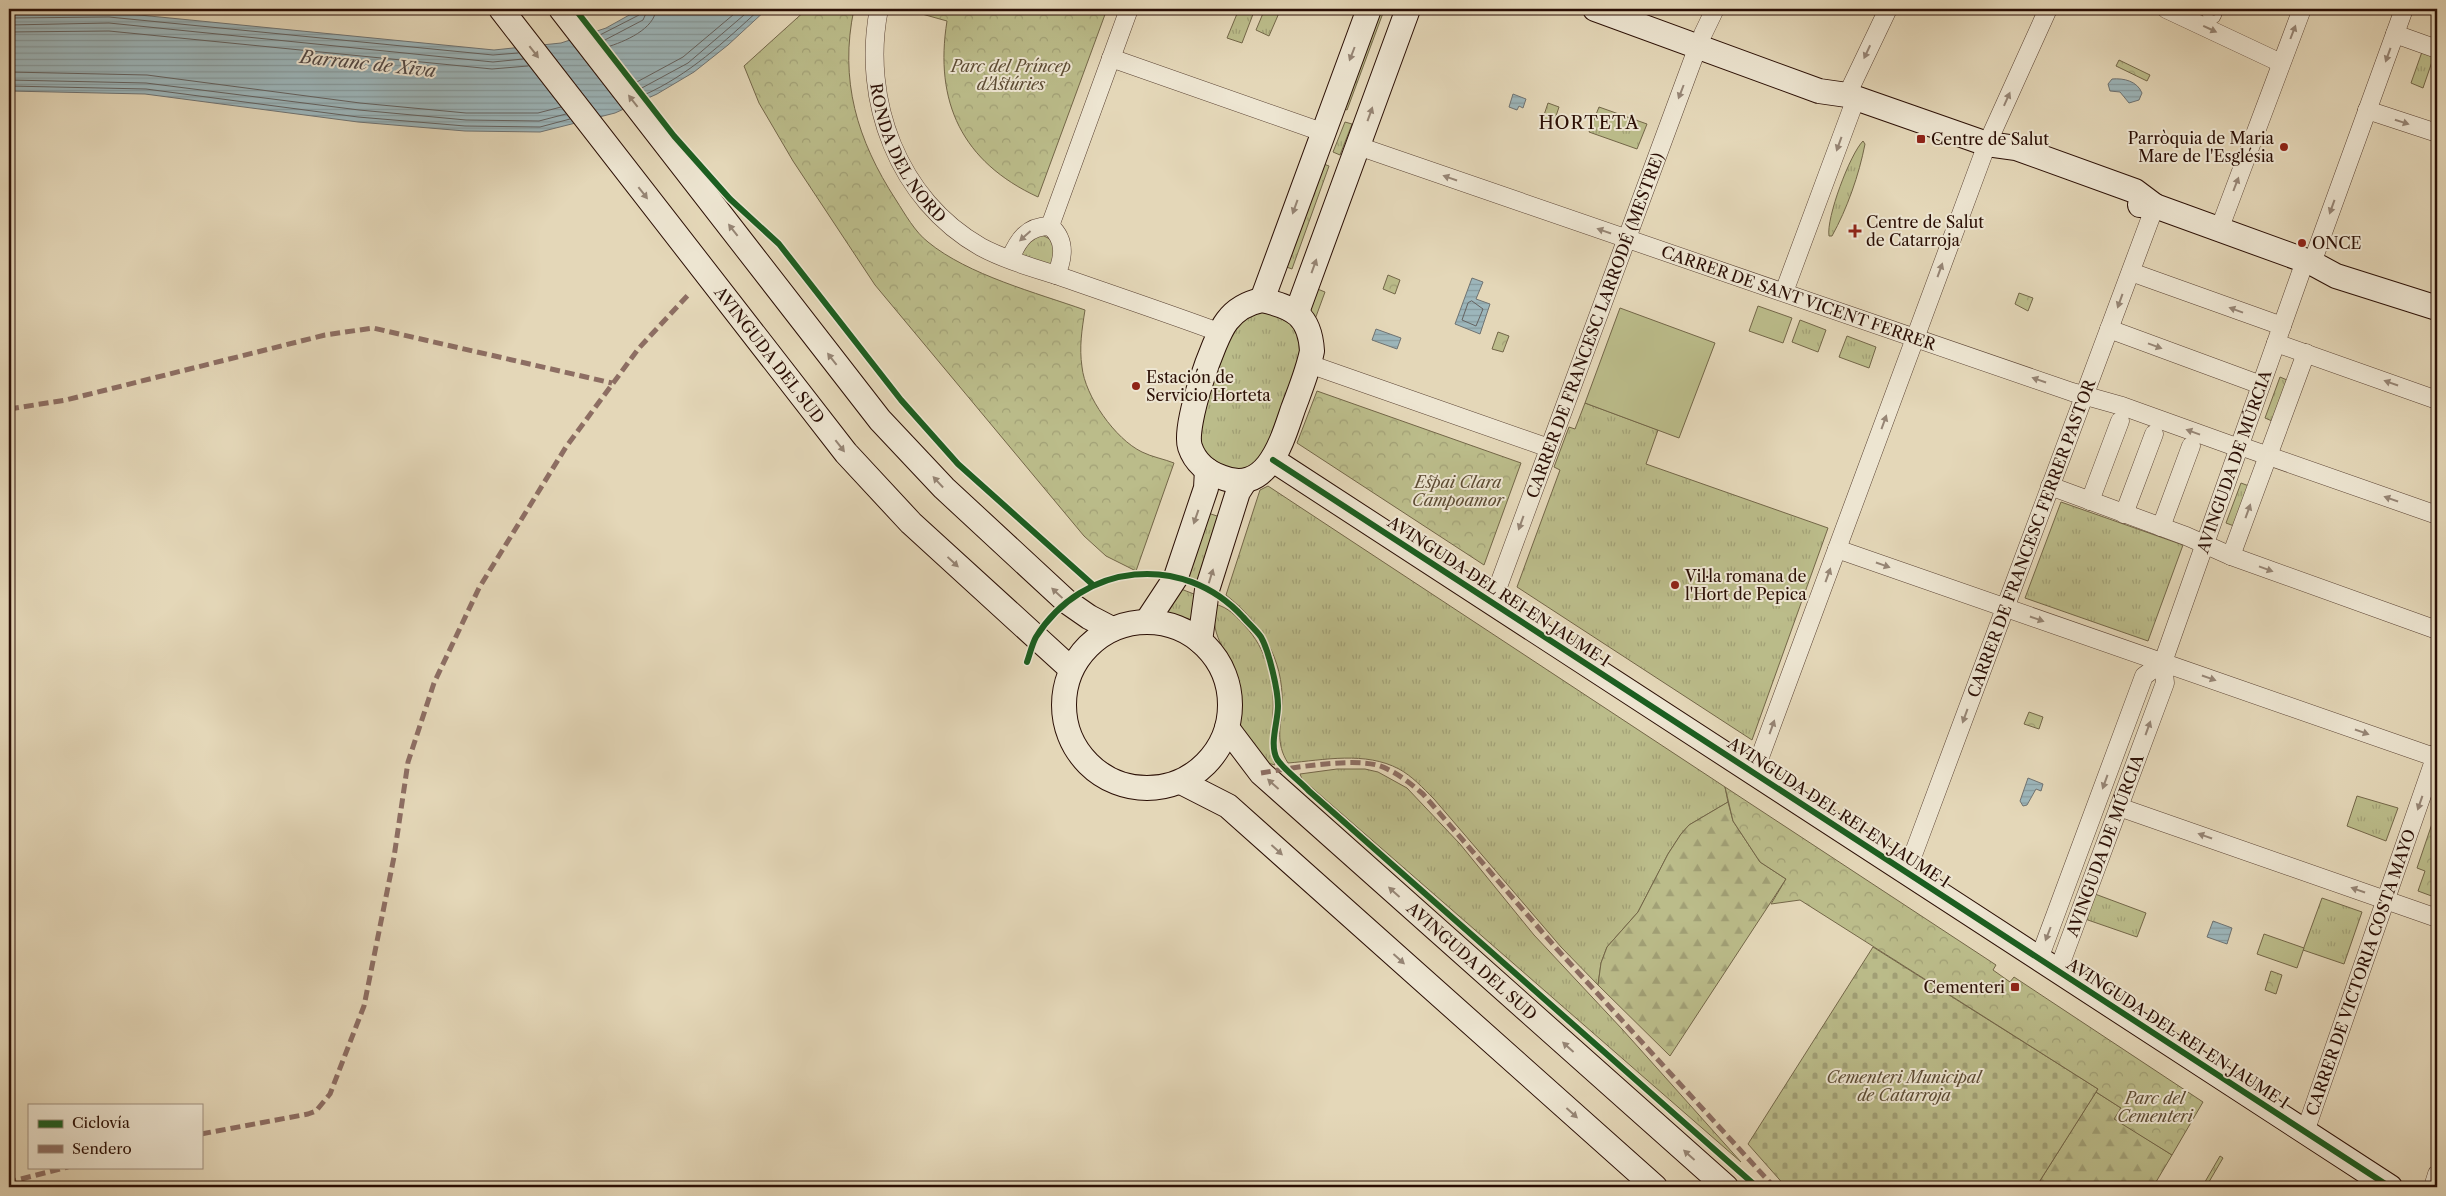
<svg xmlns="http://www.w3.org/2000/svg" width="2446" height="1196" viewBox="0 0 2446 1196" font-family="'Libre Caslon Text',serif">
	<defs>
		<pattern id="grass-tufts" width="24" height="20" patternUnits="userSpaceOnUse" patternTransform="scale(1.25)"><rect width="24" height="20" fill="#bbbc8a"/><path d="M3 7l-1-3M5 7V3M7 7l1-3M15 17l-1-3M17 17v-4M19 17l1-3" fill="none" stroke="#a1a076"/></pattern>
		<pattern id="forest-firs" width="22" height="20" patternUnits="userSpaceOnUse" patternTransform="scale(1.25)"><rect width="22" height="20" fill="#bbbc8a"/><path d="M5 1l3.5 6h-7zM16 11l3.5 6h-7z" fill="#a1a076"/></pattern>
		<pattern id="cemetery-stones" width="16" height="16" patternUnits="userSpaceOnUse" patternTransform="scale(1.25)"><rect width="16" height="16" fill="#bbbc8a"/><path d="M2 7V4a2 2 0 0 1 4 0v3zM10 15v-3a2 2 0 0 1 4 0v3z" fill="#a1a076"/></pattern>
		<pattern id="park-crowns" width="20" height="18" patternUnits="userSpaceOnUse" patternTransform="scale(1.25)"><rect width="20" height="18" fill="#bbbc8a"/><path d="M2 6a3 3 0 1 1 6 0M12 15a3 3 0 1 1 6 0" fill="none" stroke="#a1a076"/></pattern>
		<pattern id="water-rules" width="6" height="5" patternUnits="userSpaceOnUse" patternTransform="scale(1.25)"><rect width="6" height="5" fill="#9cb6bb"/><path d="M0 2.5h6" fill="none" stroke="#879b9f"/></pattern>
	</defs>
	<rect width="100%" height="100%" fill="#e4d7b8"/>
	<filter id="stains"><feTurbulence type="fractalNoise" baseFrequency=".004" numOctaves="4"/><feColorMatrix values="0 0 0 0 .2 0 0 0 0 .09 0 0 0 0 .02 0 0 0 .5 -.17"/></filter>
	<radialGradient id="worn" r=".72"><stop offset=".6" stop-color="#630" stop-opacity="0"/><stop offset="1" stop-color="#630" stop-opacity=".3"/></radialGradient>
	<!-- grass -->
	<g fill="url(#grass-tufts)" stroke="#736648">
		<polygon points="1239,9 1255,9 1242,43 1227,38"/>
		<polygon points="1270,9 1279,13 1269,36 1256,30 1264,11"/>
		<polygon points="1377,11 1383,13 1347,110 1342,108"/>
		<polygon points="2423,49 2435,53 2423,88 2411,83"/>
		<polygon points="1599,107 1647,124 1637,149 1589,132"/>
		<polygon points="1345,122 1352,124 1340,155 1333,152"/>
		<path d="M1863 141 1865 144C1859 175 1847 209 1832 236H1829C1826 218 1850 154 1863 141Z"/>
		<polygon points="1321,163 1329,166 1292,269 1284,266"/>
		<polygon points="1040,234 1054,241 1053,268 1018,256 1020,249"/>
		<polygon points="1315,288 1325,292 1314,322 1309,313"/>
		<path d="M1266 310 1296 325 1304 350 1269 450 1257 464 1232 472 1204 456 1198 425 1231 334C1240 319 1250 314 1266 310Z"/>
		<polygon points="1800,320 1826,330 1818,352 1792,342"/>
		<polygon points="1847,336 1876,347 1869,368 1839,357"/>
		<polygon points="2280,377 2287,380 2272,421 2265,418"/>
		<polygon points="1585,403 1658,430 1646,464 1828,528 1752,740 1517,587 1560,470 1554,467 1569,427 1575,429"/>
		<polygon points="2241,483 2249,486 2234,526 2226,523"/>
		<path d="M1268 486 1725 787 1728 802 1689 825 1681 834 1668 854 1638 912 1607 947 1601 963 1598 985 1561 947 1434 799C1423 788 1412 776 1399 769 1365 751 1324 760 1288 763 1275 743 1281 726 1282 704 1284 659 1260 622 1226 595L1260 490Z"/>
		<polygon points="2061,502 2183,545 2148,641 2025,598"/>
		<polygon points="1208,513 1223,518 1202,582 1185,576"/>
		<polygon points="1181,589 1199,596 1192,620 1166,612"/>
		<path d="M1215 604C1229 608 1235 615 1245 626 1266 648 1275 681 1273 712 1272 732 1268 746 1275 765L1261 761C1255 751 1243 738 1241 727 1238 714 1241 699 1238 685 1232 652 1209 642 1215 604Z"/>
		<polygon points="1337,769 1365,769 1378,772 1407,788 1460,844 1534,935 1622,1029 1741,1162 1302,779 1300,774"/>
		<polygon points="2357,796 2398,808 2386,841 2347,826"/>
		<polygon points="2095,894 2146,913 2137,937 2085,919"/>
		<polygon points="2322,898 2362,912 2344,964 2303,950"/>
		<polygon points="2220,1156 2223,1158 2206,1187 2202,1187"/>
	</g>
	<!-- forest -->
	<g fill="url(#forest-firs)" stroke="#736648">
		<polygon points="1728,802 1733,821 1760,862 1786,879 1670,1056 1598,985 1601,963 1607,947 1638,912 1668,854 1681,834 1689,825"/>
		<polygon points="2096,1092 2121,1108 2115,1119 2172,1155 2153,1187 2036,1187"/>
	</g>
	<!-- cemetery -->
	<polygon fill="url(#cemetery-stones)" stroke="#736648" points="1873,947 2098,1089 2036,1187 1786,1187 1748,1144"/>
	<!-- park -->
	<g fill="url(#park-crowns)" stroke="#736648">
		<path d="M807 9H854C839 80 857 140 896 200 905 214 915 232 928 242 968 275 1037 293 1085 310 1082 329 1079 347 1082 367 1085 396 1115 439 1142 452 1152 457 1164 459 1174 463L1136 571 1106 556 1084 536 875 285 793 161 759 103 744 66Z"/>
		<path d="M904 9H1107L1038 197C962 162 934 102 947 21Z"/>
		<polygon points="2119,60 2150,75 2147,81 2116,66"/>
		<polygon points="1548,103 1559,107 1553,125 1542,121"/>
		<polygon points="1388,275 1400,280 1395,294 1383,289"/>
		<polygon points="2019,293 2033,298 2028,311 2015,304"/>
		<polygon points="1498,332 1509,336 1503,352 1492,349"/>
		<polygon points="1317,391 1521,463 1484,565 1297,443"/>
		<polygon points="2029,712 2043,717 2039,729 2024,724"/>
		<polygon points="1725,787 1996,965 1993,970 2010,982 2014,977 2203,1102 2172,1155 2114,1119 2121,1108 2096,1092 2098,1089 1800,900 1771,904 1786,879 1760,862 1733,821"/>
		<polygon points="2437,809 2437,898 2418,891 2425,871 2417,868"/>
		<polygon points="2271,971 2282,975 2276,994 2265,990"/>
	</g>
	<!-- pitch -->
	<g fill="#bbbc8a" stroke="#736648">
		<polygon points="1758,306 1792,318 1783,343 1749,331"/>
		<polygon points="1620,308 1715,343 1679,438 1585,403"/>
		<polygon points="2264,934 2304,948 2297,968 2257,954"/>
	</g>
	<!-- water -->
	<g fill="url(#water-rules)" stroke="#6f7372">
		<polygon points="640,9 767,9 728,45 694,72 657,94 615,113 540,132 465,131 358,122 145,94 9,91 9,13 109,12 494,50 561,43 606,28"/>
		<path d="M2112 79C2124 78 2137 81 2142 93L2139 100 2129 103 2120 92 2110 91 2108 84Z"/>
		<polygon points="1513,94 1526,99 1523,108 1519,106 1517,110 1509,107"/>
		<polygon points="1472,278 1483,282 1476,299 1490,304 1480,334 1455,324"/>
		<polygon points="1376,329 1401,338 1397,349 1372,340"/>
		<polygon points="2028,778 2043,784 2041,791 2036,789 2027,805 2023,806 2020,801"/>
		<polygon points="2213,921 2232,928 2227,944 2207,937"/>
	</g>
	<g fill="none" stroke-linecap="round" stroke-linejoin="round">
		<!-- shore -->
		<g stroke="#646260" stroke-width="1">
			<polyline points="9,18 109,17 493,55 518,53"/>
			<polyline points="9,25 109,23 493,62 523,59"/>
			<polyline points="9,32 109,31 492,69 528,66"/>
			<polyline points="598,36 639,15 642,9"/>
			<polyline points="603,41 643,20 648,9"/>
			<path d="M607 47C624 42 655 29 656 9"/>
			<polyline points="9,72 147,75 360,103 466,113 538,113 561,107"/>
			<polyline points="9,80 146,83 359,110 466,120 539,121 566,114"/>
			<polyline points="635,83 683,57 740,9"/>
			<polyline points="9,86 146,89 358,117 465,126 540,127 570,119"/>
			<polyline points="640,89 688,63 751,9"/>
			<path d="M644 95C689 75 724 42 760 9"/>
			<polygon points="1472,301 1483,309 1476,326 1462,320 1468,303"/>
		</g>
		<!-- street casing -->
		<g stroke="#594132" stroke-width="19">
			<g id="street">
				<path id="s1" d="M879 9C861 100 898 200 981 247 1005 260 1034 268 1059 276 1113 295 1167 313 1221 333"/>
				<polyline points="2166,9 2281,63"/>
				<polyline points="2212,15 2214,9"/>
				<polyline points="1703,34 1715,9"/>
				<polyline points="2395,34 2437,49"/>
				<polyline points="1111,58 1322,132"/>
				<polyline points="1847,95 1888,9"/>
				<polyline points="2367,110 2437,133"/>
				<path id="s2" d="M1358 146 2072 392 2122 406 2239 448"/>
				<polyline points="1050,226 1129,9"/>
				<polyline points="2219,230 2302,9"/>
				<path d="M1010 259C1018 240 1027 226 1050 226 1066 240 1064 257 1056 275"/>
				<polyline points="2312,263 2404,9"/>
				<polyline points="2131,272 2282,326"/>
				<polyline points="1784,292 1856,98"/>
				<polyline points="2109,329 2261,385"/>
				<polyline points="2276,343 2437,400"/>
				<polyline points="1309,364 1549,448"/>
				<polyline points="2240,446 2437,515"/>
				<polyline points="2050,486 2186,536 2231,556 2437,630"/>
				<polyline points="2090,501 2120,421"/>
				<polyline points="2124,514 2154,434"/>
				<polyline points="2161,527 2191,446"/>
				<polyline points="1837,549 2437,758"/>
				<polyline points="2231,556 2306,353"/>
				<path id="s3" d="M1492 603 1698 46"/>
				<polyline points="1754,773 1987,144 2048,9"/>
				<polyline points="2119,807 2437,918"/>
				<path id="s4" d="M1907 871 2155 206"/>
				<polyline points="2039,959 2144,676 2163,662"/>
				<path id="s5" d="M2058 971 2165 683 2163 662 2305 261"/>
				<path id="s6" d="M2305 1132 2437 752"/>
				<polyline points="2433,1187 2437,1174"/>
			</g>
		</g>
		<!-- secondary casing -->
		<g stroke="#2b0f05" stroke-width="26">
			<g id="secondary">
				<path id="s7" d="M501 9 846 453 911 523 1071 669"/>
				<polyline points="561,9 880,420 944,488 1066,601 1089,617 1112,629"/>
				<polyline points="1595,9 1819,91 1847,95 1987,144 2016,148 2135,191 2155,206"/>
				<polyline points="2140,205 2155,206 2312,263 2336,276 2437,308"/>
				<path d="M1262 300C1294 307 1310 316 1312 351 1308 371 1300 390 1293 409 1282 441 1267 496 1221 477 1207 472 1195 462 1190 447 1183 426 1213 339 1227 321 1236 309 1247 303 1262 300Z"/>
				<polyline points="1262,300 1369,9"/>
				<polyline points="1297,312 1408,9"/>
				<polyline points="1273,460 2390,1187"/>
				<polyline points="1147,621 1176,577 1206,488 1207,470"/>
				<circle cx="1147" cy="705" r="83"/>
				<polyline points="1200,641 1207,590 1238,492 1245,481"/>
				<path id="s8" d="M1227 728 1261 773 1726 1187"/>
				<polyline points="1181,782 1228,806 1655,1187"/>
			</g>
		</g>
		<!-- street -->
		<use href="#street" stroke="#ede5d1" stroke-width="18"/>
		<!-- secondary -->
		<use href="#secondary" stroke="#ede5d1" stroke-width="24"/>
		<!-- quiet -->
		<g stroke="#8d6e63" stroke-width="5" stroke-dasharray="10 5" stroke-linecap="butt">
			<polyline points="2212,15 2214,9"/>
			<polyline points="2434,307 2437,296"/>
			<polyline points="9,409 66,400 325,335 373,328 612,383"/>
			<path d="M1261 773C1290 768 1349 758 1377 765 1394 770 1410 783 1423 794L1556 948 1774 1187"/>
			<polyline points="201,1134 308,1114 316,1111 330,1094 364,1006 394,857 408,762 434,683 479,588 566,447 639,348 688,295"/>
			<polyline points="10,1187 13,1181 68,1167"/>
		</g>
		<!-- cycleway casing -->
		<g stroke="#ede5d1" stroke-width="9">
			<g id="cycleway">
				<polyline points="575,9 674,136 730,199 779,244 901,400 958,464 1092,584"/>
				<polyline points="1273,460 2390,1187"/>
				<path d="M1027 662C1030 654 1032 644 1036 637 1083 562 1183 552 1243 617 1248 623 1256 630 1261 637 1269 651 1278 690 1278 706 1278 722 1269 744 1277 759 1282 768 1301 782 1309 791L1757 1187"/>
			</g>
		</g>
		<!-- cycleway -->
		<use href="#cycleway" stroke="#1b5e20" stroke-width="6"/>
	</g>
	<!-- one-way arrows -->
	<defs><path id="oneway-solid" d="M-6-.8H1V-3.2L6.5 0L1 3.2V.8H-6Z" transform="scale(1.25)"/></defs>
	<g fill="#968575">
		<use href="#oneway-solid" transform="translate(2210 29) rotate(25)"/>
		<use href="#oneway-solid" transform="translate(2293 32) rotate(-69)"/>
		<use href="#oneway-solid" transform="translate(534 52) rotate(52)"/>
		<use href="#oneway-solid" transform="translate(1867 52) rotate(115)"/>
		<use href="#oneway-solid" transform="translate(1352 54) rotate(111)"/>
		<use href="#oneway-solid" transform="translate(2388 55) rotate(110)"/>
		<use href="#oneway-solid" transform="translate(1681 92) rotate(111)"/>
		<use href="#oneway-solid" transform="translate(2007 99) rotate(-66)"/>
		<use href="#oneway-solid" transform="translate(633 101) rotate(-128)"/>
		<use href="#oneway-solid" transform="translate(1370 114) rotate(-70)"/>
		<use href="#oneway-solid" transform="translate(2402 122) rotate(18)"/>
		<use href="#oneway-solid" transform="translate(1839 144) rotate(110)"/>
		<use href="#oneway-solid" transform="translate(1450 178) rotate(-161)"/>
		<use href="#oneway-solid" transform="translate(2236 184) rotate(-69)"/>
		<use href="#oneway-solid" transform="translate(643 193) rotate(52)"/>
		<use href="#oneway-solid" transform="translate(1295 207) rotate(110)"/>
		<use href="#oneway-solid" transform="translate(2332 207) rotate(110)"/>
		<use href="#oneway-solid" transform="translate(733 230) rotate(-128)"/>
		<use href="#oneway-solid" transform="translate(1604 231) rotate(-161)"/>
		<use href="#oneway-solid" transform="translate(1025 236) rotate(138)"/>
		<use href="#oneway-solid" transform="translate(1314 266) rotate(-70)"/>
		<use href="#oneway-solid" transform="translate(1940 270) rotate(-70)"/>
		<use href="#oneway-solid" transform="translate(2120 301) rotate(110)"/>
		<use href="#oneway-solid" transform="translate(2236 310) rotate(-160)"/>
		<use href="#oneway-solid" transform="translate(2155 346) rotate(20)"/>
		<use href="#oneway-solid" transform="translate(832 359) rotate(-128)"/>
		<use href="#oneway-solid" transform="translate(2039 380) rotate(-161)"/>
		<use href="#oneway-solid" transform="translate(2391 383) rotate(-161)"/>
		<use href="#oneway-solid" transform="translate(1884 422) rotate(-70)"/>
		<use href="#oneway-solid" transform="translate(2193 432) rotate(-160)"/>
		<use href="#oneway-solid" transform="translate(840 446) rotate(52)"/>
		<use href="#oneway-solid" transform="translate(938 482) rotate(-133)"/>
		<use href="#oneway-solid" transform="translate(2391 499) rotate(-161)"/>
		<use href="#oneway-solid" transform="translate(2248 511) rotate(-70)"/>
		<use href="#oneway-solid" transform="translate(1196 517) rotate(109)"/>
		<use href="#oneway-solid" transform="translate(1521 523) rotate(110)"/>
		<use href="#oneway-solid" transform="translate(953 562) rotate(43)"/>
		<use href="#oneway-solid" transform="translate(1883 565) rotate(19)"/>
		<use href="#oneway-solid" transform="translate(2266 569) rotate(20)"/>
		<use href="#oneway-solid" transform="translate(1828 575) rotate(-70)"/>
		<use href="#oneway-solid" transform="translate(1211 576) rotate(-73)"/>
		<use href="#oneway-solid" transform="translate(1057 593) rotate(-137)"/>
		<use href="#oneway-solid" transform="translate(2037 619) rotate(19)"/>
		<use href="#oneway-solid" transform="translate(2209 678) rotate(19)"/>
		<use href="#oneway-solid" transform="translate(1965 716) rotate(110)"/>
		<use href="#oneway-solid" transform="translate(1772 727) rotate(-70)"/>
		<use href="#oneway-solid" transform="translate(2148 728) rotate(-70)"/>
		<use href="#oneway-solid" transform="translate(2362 732) rotate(19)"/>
		<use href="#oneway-solid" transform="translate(2105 782) rotate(110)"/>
		<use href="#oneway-solid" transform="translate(1273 784) rotate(-138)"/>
		<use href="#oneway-solid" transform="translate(2420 803) rotate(109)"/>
		<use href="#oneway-solid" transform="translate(2205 836) rotate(-161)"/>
		<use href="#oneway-solid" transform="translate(1277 850) rotate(42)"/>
		<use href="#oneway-solid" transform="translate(2358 890) rotate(-161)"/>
		<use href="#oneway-solid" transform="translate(1394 892) rotate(-138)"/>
		<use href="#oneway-solid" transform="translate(2048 934) rotate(111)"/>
		<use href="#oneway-solid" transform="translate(1399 959) rotate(42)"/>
		<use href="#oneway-solid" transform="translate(1568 1047) rotate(-138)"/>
		<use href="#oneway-solid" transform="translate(1572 1113) rotate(42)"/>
		<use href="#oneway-solid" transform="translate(1689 1155) rotate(-138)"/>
	</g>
	<!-- markers -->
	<g fill="#8f2418" stroke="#ede5d1" stroke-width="2">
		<rect x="1916" y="134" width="10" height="10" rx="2.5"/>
		<circle cx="2284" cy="147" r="5"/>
		<path d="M1852.5 223.5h5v5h5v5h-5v5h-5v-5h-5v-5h5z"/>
		<circle cx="2302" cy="243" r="5"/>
		<circle cx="1136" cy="386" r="5"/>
		<circle cx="1675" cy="585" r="5"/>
		<rect x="2010" y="982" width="10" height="10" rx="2.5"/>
	</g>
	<g text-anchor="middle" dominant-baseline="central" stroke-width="4" stroke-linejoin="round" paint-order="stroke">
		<!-- park labels -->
		<g font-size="16" font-style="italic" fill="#5d4c34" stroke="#ede5d1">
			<text x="1011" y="66">Parc del Príncep<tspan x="1011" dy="18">d'Astúries</tspan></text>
			<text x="1458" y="482">Espai Clara<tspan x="1458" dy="18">Campoamor</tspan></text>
			<text x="1904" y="1077">Cementeri Municipal<tspan x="1904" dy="18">de Catarroja</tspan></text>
			<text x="2155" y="1098">Parc del<tspan x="2155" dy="18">Cementeri</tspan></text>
		</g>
		<!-- poi labels -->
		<g font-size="16" fill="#2b0f05" stroke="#ede5d1" text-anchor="start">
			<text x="2274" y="138" text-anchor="end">Parròquia de Maria<tspan x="2274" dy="18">Mare de l'Església</tspan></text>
			<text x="1931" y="139">Centre de Salut</text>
			<text x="1866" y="222">Centre de Salut<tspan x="1866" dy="18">de Catarroja</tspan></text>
			<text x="2312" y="243">ONCE</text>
			<text x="1146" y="377">Estación de<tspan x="1146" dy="18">Servicio Horteta</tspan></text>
			<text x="1685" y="576">Vil·la romana de<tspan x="1685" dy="18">l'Hort de Pepica</tspan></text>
			<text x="2005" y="987" text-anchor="end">Cementeri</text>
		</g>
		<!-- street labels -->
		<g font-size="16" fill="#2b0f05" stroke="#ede5d1">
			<text stroke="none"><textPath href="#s1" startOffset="152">RONDA DEL NORD</textPath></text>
			<text stroke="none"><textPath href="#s2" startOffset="466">CARRER DE SANT VICENT FERRER</textPath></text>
			<text stroke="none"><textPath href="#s3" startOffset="296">CARRER DE FRANCESC LARRODÉ (MESTRE)</textPath></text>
			<text stroke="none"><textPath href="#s7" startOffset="438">AVINGUDA DEL SUD</textPath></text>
			<text stroke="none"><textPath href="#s5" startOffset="541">AVINGUDA DE MÚRCIA</textPath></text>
			<text stroke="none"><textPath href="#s4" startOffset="355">CARRER DE FRANCESC FERRER PASTOR</textPath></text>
			<text transform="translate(1499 591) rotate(33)">AVINGUDA DEL REI EN JAUME I</text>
			<text transform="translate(1839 812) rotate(33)">AVINGUDA DEL REI EN JAUME I</text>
			<text stroke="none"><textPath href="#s5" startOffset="134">AVINGUDA DE MÚRCIA</textPath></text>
			<text stroke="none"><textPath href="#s8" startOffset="339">AVINGUDA DEL SUD</textPath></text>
			<text stroke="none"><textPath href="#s6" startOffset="169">CARRER DE VICTORIA COSTA MAYO</textPath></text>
			<text transform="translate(2178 1033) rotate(33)">AVINGUDA DEL REI EN JAUME I</text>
		</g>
		<!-- water labels -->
		<g font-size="18" font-style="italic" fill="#534945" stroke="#ede5d1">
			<text transform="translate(368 64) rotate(6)">Barranc de Xiva</text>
		</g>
		<!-- neighbourhood labels -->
		<g font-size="18" letter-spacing="1" fill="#2b0f05" stroke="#ede5d1">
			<text x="1589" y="123">HORTETA</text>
		</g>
	</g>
	<!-- margin -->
	<rect width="2446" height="1196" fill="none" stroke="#e4d7b8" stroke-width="30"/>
	<rect x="10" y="10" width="2426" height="1176" fill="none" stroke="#2b0f05" stroke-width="2.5"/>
	<rect x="15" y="15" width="2416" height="1166" fill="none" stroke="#2b0f05"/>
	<!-- legend -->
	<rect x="28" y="1104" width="175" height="65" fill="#ede5d1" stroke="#9f8f7f"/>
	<rect x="38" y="1120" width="25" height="8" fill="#1b5e20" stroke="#9f8f7f"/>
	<text x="72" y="1128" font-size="15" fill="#2b0f05">Ciclovía</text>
	<rect x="38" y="1145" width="25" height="8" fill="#8d6e63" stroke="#9f8f7f"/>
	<text x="72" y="1154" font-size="15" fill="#2b0f05">Sendero</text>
	<rect width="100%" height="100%" filter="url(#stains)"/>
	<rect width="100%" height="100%" fill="url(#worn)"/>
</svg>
